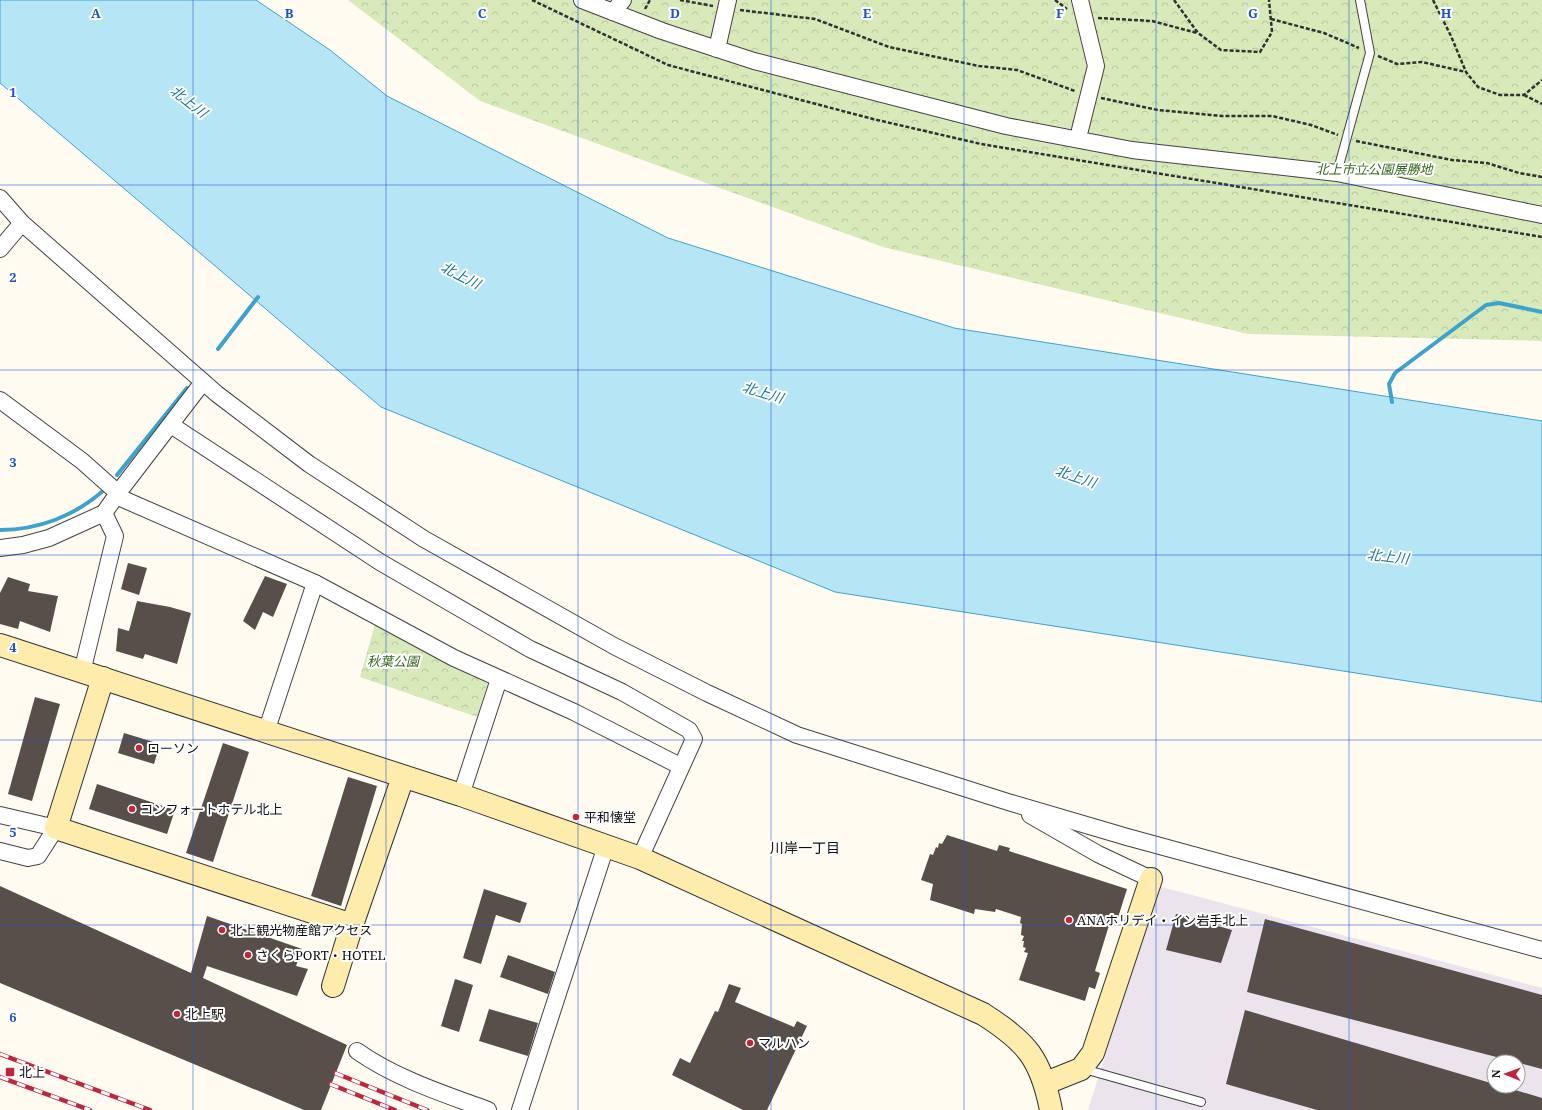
<svg xmlns="http://www.w3.org/2000/svg" width="1542" height="1110" viewBox="0 0 1542 1110" font-family="'Noto Serif','Noto Sans JP',serif">
	<defs>
		<pattern id="park-crowns" width="20" height="18" patternUnits="userSpaceOnUse"><rect width="20" height="18" fill="#d8eaba"/><path d="M2 6a3 3 0 1 1 6 0M12 15a3 3 0 1 1 6 0" fill="none" stroke="#b8c89f"/></pattern>
	</defs>
	<rect width="100%" height="100%" fill="#fffbf1"/>
	<!-- industrial -->
	<path fill="#ebe4ed" fill-rule="evenodd" d="M1158 886 1542 988V1110H1088ZM1494 1062H1518V1086H1494Z"/>
	<!-- park -->
	<g fill="url(#park-crowns)">
		<polygon points="348,0 1542,0 1542,341 1248,334 883,247 480,101"/>
		<polygon points="376,621 488,682 477,717 360,677"/>
	</g>
	<!-- water -->
	<polygon fill="#b6e5f6" stroke="#3da3cd" points="0,0 256,0 330,50 387,96 668,238 954,328 1542,421 1542,702 835,592 381,407 0,83"/>
	<g fill="none" stroke-linecap="round" stroke-linejoin="round">
		<!-- stream -->
		<g stroke="#3da3cd" stroke-width="4">
			<polyline points="218,349 258,297"/>
			<polyline points="1392,402 1389,384 1395,373 1486,305 1499,303 1542,312"/>
			<polyline points="117,475 187,388"/>
			<path d="M0 530C38 530 75 516 104 490"/>
		</g>
	</g>
	<!-- building -->
	<g fill="#584f4b">
		<polygon points="128,563 147,568 139,595 121,589"/>
		<polygon points="265,576 287,584 273,617 263,612 255,630 243,621"/>
		<polygon points="8,577 30,584 28,591 58,596 50,632 20,621 18,629 0,624 0,593"/>
		<polygon points="137,601 170,607 191,613 177,664 145,654 143,659 116,651 118,628 129,631"/>
		<polygon points="35,697 60,704 32,801 8,794"/>
		<polygon points="124,733 160,744 154,764 118,753"/>
		<polygon points="223,743 249,752 213,862 186,853"/>
		<polygon points="348,777 377,786 341,906 311,896"/>
		<polygon points="97,784 175,810 167,834 89,809"/>
		<polygon points="947,835 997,851 999,845 1010,848 1009,851 1127,889 1116,924 1110,922 1095,971 1100,973 1095,989 1089,987 1085,1001 1019,980 1028,953 1024,952 1026,948 1023,947 1024,941 1022,941 1024,936 1021,935 1022,924 1020,923 1021,917 996,909 995,912 975,909 974,914 930,900 933,884 921,880 930,854 933,855 936,847 938,848 939,843 942,844"/>
		<polygon points="0,886 191,973 207,916 302,949 296,966 308,969 297,996 207,966 203,978 347,1045 321,1110 304,1110 0,983"/>
		<polygon points="484,889 527,903 520,923 496,915 481,964 463,958"/>
		<polygon points="1176,914 1232,930 1221,963 1166,950"/>
		<polygon points="1265,919 1542,995 1542,1069 1247,992"/>
		<polygon points="508,955 555,972 548,994 500,977"/>
		<polygon points="455,979 473,985 459,1032 441,1026"/>
		<polygon points="729,984 741,988 735,1002 794,1027 797,1021 807,1026 767,1110 743,1110 672,1075 680,1058 690,1063 715,1011 718,1012"/>
		<polygon points="489,1009 538,1023 528,1056 479,1041"/>
		<polygon points="1245,1010 1494,1084 1494,1086 1502,1086 1542,1098 1542,1110 1317,1110 1226,1084"/>
	</g>
	<g fill="none" stroke-linecap="round" stroke-linejoin="round">
		<!-- lane casing -->
		<g stroke="#424242" stroke-width="10">
			<g id="lane">
				<polyline points="1337,173 1370,53 1360,0"/>
				<polyline points="1084,1069 1201,1102"/>
			</g>
		</g>
		<!-- street casing -->
		<g stroke="#424242" stroke-width="18">
			<g id="street">
				<polyline points="582,0 662,31 754,61 1006,126 1132,150 1337,173 1542,215"/>
				<polyline points="613,12 623,0"/>
				<polyline points="717,49 728,0"/>
				<polyline points="1080,130 1096,66 1080,0"/>
				<polyline points="0,198 22,223 217,394 309,464 424,539 614,646 707,693 797,735 1008,802 1127,837 1542,950"/>
				<polyline points="0,249 22,223"/>
				<polyline points="0,400 82,461 118,493 203,382"/>
				<polyline points="171,425 380,562 530,649 622,692 689,730 694,739 640,858"/>
				<polyline points="0,548 23,545 49,538 104,513 116,496 315,583 454,658 574,712 680,766"/>
				<polyline points="82,672 115,536 104,513"/>
				<polyline points="266,732 315,583"/>
				<polyline points="461,795 499,679"/>
				<polyline points="0,815 56,828 38,856 28,858 0,851"/>
				<polyline points="1030,815 1098,854 1151,879"/>
				<path d="M357 1051C395 1078 444 1094 488 1110"/>
				<polyline points="520,1110 606,846"/>
			</g>
		</g>
		<!-- secondary casing -->
		<g stroke="#313131" stroke-width="24">
			<g id="secondary">
				<path d="M0 645 461 795 640 858 983 1014C1027 1042 1041 1059 1051 1110"/>
				<polyline points="103,678 56,828 352,925"/>
				<polyline points="333,986 352,925 403,777"/>
				<polyline points="1046,1083 1081,1069 1093,1053 1151,879"/>
			</g>
		</g>
		<!-- path -->
		<g stroke="#313131" stroke-width="2.5" stroke-dasharray="4 2" stroke-linecap="butt">
			<polyline points="532,0 668,65 873,119 981,144 1542,237"/>
			<polyline points="680,0 713,6"/>
			<polyline points="1055,0 1067,9"/>
			<polyline points="1174,0 1198,33 1221,50 1260,52 1272,32 1269,0"/>
			<polyline points="1433,0 1451,36 1466,72 1478,87 1500,95 1524,95 1542,80"/>
			<polyline points="645,9 650,0"/>
			<polyline points="740,10 815,19 889,47 979,66 1017,70 1075,91"/>
			<polyline points="1098,18 1152,21 1197,33"/>
			<polyline points="1271,19 1324,33 1359,48"/>
			<polyline points="1378,56 1397,64 1422,62 1466,72"/>
			<polyline points="1524,95 1542,104"/>
			<polyline points="1101,98 1158,110 1222,116 1272,116 1311,125 1338,135"/>
			<polyline points="1356,141 1452,160 1487,163 1519,173 1542,177"/>
		</g>
		<!-- lane -->
		<use href="#lane" stroke="#fff" stroke-width="8"/>
		<!-- street -->
		<use href="#street" stroke="#fff" stroke-width="16"/>
		<!-- secondary -->
		<use href="#secondary" stroke="#feecad" stroke-width="22"/>
		<!-- rail casing -->
		<g stroke="#bf273f" stroke-width="4.5">
			<g id="rail">
				<polyline points="0,1054 150,1110"/>
				<polyline points="335,1073 427,1110"/>
				<polyline points="0,1077 90,1110"/>
				<polyline points="330,1084 395,1110"/>
			</g>
		</g>
		<!-- rail -->
		<use href="#rail" stroke="#fff" stroke-width="3" stroke-dasharray="9" stroke-linecap="butt"/>
	</g>
	<!-- grid -->
	<path fill="none" stroke="#1d4ed8" stroke-width="1" stroke-opacity="0.55" d="M193 0V1110M386 0V1110M578 0V1110M771 0V1110M964 0V1110M1156 0V1110M1349 0V1110M0 185H1542M0 370H1542M0 555H1542M0 740H1542M0 925H1542"/>
	<!-- markers -->
	<g fill="#bf273f" stroke="#fff" stroke-width="1.5">
		<circle cx="139" cy="748" r="4"/>
		<circle cx="132" cy="809" r="4"/>
		<circle cx="576" cy="817" r="4"/>
		<circle cx="1069" cy="920" r="4"/>
		<circle cx="222" cy="930" r="4"/>
		<circle cx="248" cy="955" r="4"/>
		<circle cx="177" cy="1014" r="4"/>
		<circle cx="750" cy="1043" r="4"/>
		<rect x="5" y="1067" width="10" height="10" rx="2"/>
	</g>
	<g text-anchor="middle" dominant-baseline="central" stroke-width="4" stroke-linejoin="round" paint-order="stroke">
		<!-- park labels -->
		<g font-size="13" font-style="italic" fill="#36671f" stroke="#fff">
			<text x="1374" y="169">北上市立公園展勝地</text>
			<text x="393" y="661">秋葉公園</text>
		</g>
		<!-- poi labels -->
		<g font-size="13" fill="#0f0f0f" stroke="#fff" text-anchor="start">
			<text x="147" y="748">ローソン</text>
			<text x="140" y="809">コンフォートホテル北上</text>
			<text x="584" y="817">平和懐堂</text>
			<text x="1077" y="920">ANAホリデイ・イン岩手北上</text>
			<text x="230" y="930">北上観光物産館アクセス</text>
			<text x="256" y="955">さくらPORT・HOTEL</text>
			<text x="185" y="1014">北上駅</text>
			<text x="758" y="1043">マルハン</text>
			<text x="19" y="1072">北上</text>
		</g>
		<!-- water labels -->
		<g font-size="14" font-style="italic" fill="#1874a1" stroke="#fff">
			<text transform="translate(189 101) rotate(38)">北上川</text>
			<text transform="translate(461 275) rotate(27)">北上川</text>
			<text transform="translate(763 392) rotate(17)">北上川</text>
			<text transform="translate(1076 476) rotate(19)">北上川</text>
			<text transform="translate(1388 556) rotate(7)">北上川</text>
		</g>
		<!-- neighbourhood labels -->
		<g font-size="14" fill="#0f0f0f" stroke="#fff">
			<text x="805" y="847">川岸一丁目</text>
		</g>
	</g>
	<g font-size="13" text-anchor="middle" font-weight="bold" fill="#1d4ed8" stroke="#fff" stroke-width="4" stroke-linejoin="round" paint-order="stroke">
		<text x="96" y="18">A</text>
		<text x="289" y="18">B</text>
		<text x="482" y="18">C</text>
		<text x="675" y="18">D</text>
		<text x="867" y="18">E</text>
		<text x="1060" y="18">F</text>
		<text x="1253" y="18">G</text>
		<text x="1446" y="18">H</text>
		<text x="13" y="97">1</text>
		<text x="13" y="282">2</text>
		<text x="13" y="467">3</text>
		<text x="13" y="652">4</text>
		<text x="13" y="837">5</text>
		<text x="13" y="1022">6</text>
	</g>
	<!-- north arrow -->
	<g transform="translate(1506 1074) rotate(271)"><circle r="19" fill="#ffffff" stroke="#9f9f9f"/>
	<path d="M0-3L7 15L0 10L-7 15Z" fill="#bf273f"/>
	<text y="-6" font-size="11" font-weight="bold" text-anchor="middle" fill="#0f0f0f">N</text>
	</g>
</svg>
